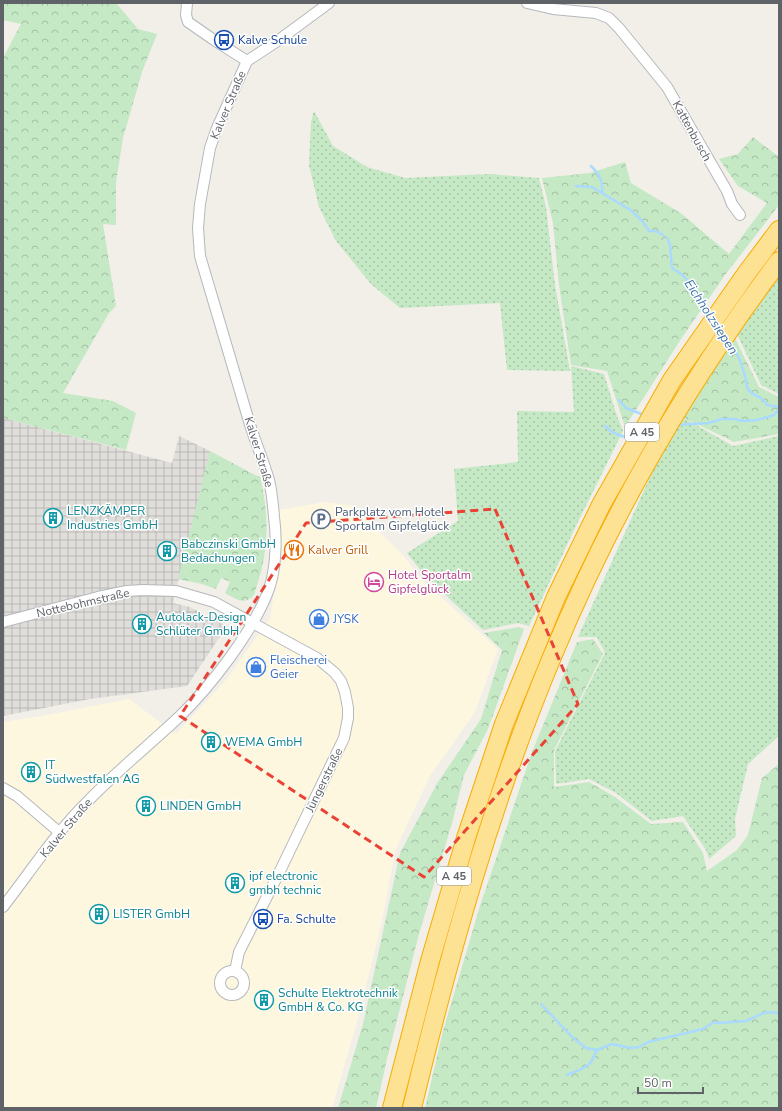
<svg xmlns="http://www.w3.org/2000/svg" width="782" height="1111" viewBox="0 0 782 1111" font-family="'Nunito Sans',sans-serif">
	<defs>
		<pattern id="industrial-grid" width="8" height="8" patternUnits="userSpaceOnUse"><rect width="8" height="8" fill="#e0deda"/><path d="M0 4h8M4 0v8" fill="none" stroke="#b9b8b5"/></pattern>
		<pattern id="green-dots" width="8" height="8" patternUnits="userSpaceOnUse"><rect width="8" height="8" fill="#c5e8c5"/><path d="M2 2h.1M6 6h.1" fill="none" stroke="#a3c0a4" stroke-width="1.8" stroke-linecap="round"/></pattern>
		<pattern id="forest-crowns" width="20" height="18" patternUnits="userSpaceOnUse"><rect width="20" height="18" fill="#c5e8c5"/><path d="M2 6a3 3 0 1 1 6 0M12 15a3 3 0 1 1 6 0" fill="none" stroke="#a3c0a4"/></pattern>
	</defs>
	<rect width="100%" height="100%" fill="#f1efe8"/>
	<!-- commercial -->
	<polygon fill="#fef7e0" points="325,502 354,506 402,554 422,580 498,649 475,712 430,776 395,851 382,921 357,1022 332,1108 3,1108 3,722 42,716 129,699 176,734 227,679 270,618 279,565 279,510"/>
	<!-- industrial -->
	<polygon fill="url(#industrial-grid)" points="3,418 172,463 179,436 210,451 173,603 190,607 227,626 187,686 90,699 3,716"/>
	<!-- green -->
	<g fill="url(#green-dots)">
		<polygon points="314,111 333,146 367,167 405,178 489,174 539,178 546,207 555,285 570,371 507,370 500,303 400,308 371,284 336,241 319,207 309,165 311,122"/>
		<polygon points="778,275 779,276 779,394 761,385 737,334"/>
		<polygon points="571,366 604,374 616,413 623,431 574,530 529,626 518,623 483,630 426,577 407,553 458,521 454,469 518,462 517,411 574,412"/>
		<polygon points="684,418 733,446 779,436 779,736 748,764 735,819 736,836 709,859 706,850 683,816 652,821 616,793 589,779 556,784 555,751 605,653 597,637 578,637 654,468"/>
	</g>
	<!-- forest -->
	<g fill="url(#forest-crowns)">
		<polygon points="3,3 116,3 138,29 157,34 142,72 123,138 116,182 116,225 103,224 116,306 109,313 63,393 113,401 136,413 126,450 3,418 3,56 4,56 21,24 3,20"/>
		<polygon points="753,137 779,157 779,205 725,275 681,339 625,427 607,371 571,365 559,285 553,223 542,178 590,173 625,162 631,183 682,214 729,254 767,203 738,186 719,159 738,154"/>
		<polygon points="734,336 759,387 779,397 779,434 734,442 684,418"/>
		<path d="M210 451 257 476H260C270 520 269 552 254 595 244 606 236 599 225 593L230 582 221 578 216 589 202 584 178 579Z"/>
		<polygon points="519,627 524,629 488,729 464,775 452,823 419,934 387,1059 376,1108 338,1108 363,1024 400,853 438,782 481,719 502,650 484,633"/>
		<polygon points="593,639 603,654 554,750 554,787 589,782 615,797 651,824 683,822 703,853 707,871 737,850 748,835 762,778 779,764 779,1108 425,1108 443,1031 480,906 532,752 577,642"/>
	</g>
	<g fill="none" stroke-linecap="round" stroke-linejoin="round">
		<!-- stream -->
		<g stroke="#aadaff" stroke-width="2.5">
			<path d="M591 166C600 175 603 181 602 193"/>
			<polyline points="576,186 592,187 632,211 643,222 649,231 656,231 663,235"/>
			<polyline points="667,238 670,245 672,268 684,276 710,314"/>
			<path d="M729 341C736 350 741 362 744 373 746 378 746 384 748 389 754 398 761 394 767 405L779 407"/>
			<polyline points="619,400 626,408 644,415"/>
			<polyline points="677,425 708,423 722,419 733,419 744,421 757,420 774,415 779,409"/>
			<path d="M605 426C613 434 620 437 631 437"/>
			<polyline points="541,1004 572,1037 586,1048 597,1050 612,1044 630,1048 639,1047 648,1042 703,1029 714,1022 718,1023 746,1021 766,1012 779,1013"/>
			<path d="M567 1075C576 1071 586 1069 591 1062 594 1059 594 1054 597 1050"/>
		</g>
		<!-- minor casing -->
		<g stroke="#b5b8bc" stroke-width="12">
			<g id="minor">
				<polyline points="187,3 186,15 188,22 214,40 247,61"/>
				<polyline points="527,3 553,9 596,13 609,18 619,28 667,87 727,191 732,204 740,215"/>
				<polyline points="3,622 98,597 127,591 143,590 176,591 214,602 317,658 335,673 341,681 345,692 348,708 348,718 344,738 279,873 239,952 235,971"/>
				<polyline points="3,788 17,796 59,832"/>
				<path d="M3 907C31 871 56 832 89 800 117 771 149 745 179 717 211 686 256 628 270 586 276 566 277 538 274 517 273 505 272 492 269 480 263 459 254 439 248 418 232 364 216 310 200 256L198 228 200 204 210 148 217 128 247 61 276 42 329 3"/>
				<circle cx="232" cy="983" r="12"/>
			</g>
		</g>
		<!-- motorway casing -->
		<g stroke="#f9ab00" stroke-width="20">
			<g id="motorway">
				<polyline points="392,1108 430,961 466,838 504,724 556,597 601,505 672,380 746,274 779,230"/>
				<path d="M412 1108C449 955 491 803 552 657 610 516 687 383 779 261"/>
			</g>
		</g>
		<!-- minor -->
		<use href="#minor" stroke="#fff" stroke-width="10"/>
		<!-- motorway -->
		<use href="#motorway" stroke="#fde293" stroke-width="18"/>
	</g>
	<!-- marked area -->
	<path fill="none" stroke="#ea4335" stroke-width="3" stroke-dasharray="8 5" stroke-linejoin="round" d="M495 509 578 704 424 877 180 716 306 523Z"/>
	<!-- icons -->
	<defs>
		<g id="bus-ring" transform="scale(1)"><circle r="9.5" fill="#fff" stroke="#1a4fb4" stroke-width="1.5"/><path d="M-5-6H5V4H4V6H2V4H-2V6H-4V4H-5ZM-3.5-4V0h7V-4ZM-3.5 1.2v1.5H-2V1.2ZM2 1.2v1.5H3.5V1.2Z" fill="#1a4fb4"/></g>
		<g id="building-ring" transform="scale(1)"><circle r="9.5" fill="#fff" stroke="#0f9aa8" stroke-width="1.5"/><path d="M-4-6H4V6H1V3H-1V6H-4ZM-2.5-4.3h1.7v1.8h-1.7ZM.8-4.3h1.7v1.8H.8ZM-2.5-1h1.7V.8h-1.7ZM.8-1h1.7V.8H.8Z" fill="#0f9aa8"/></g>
		<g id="parking-ring" transform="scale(1)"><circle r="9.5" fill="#fff" stroke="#5c6f8a" stroke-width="1.5"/><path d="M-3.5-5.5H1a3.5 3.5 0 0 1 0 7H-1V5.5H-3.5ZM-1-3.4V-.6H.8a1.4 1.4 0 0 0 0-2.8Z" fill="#5c6f8a"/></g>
		<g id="restaurant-ring" transform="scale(1)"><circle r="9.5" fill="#fff" stroke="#e8710a" stroke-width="1.5"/><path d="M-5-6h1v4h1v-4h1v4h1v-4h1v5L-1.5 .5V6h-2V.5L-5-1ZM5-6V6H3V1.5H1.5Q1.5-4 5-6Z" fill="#e8710a"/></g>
		<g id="hotel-ring" transform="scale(1)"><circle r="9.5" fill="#fff" stroke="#d1479c" stroke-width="1.5"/><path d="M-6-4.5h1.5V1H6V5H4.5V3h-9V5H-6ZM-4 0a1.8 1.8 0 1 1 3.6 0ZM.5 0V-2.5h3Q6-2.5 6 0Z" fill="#d1479c"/></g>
		<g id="shop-ring" transform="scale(1)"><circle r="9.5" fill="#fff" stroke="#3f7fe0" stroke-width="1.5"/><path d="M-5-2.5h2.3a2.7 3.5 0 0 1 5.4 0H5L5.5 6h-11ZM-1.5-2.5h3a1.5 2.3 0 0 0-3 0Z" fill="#3f7fe0"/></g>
	</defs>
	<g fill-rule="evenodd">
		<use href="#bus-ring" x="224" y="40"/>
		<use href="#building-ring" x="53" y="518"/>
		<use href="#parking-ring" x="321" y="519"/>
		<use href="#restaurant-ring" x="294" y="550"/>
		<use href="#building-ring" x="167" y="551"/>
		<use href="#hotel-ring" x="374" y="582"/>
		<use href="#shop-ring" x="319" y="619"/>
		<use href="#building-ring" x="142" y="624"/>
		<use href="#shop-ring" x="256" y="667"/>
		<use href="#building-ring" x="211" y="742"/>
		<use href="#building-ring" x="31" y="772"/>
		<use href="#building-ring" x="146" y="806"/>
		<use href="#building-ring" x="235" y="883"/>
		<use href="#building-ring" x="99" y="914"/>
		<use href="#bus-ring" x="263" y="919"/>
		<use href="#building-ring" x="264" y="1000"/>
	</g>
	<g text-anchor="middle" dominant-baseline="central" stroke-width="3" stroke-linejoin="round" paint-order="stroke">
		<!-- shield labels -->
		<g fill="#fff" stroke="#8f9295" stroke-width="1">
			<rect x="625" y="423" width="34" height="18" rx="3"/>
			<rect x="437" y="867" width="34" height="18" rx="3"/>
		</g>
		<g font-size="11" font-weight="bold" fill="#5f6368">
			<text x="642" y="432">A 45</text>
			<text x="454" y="876">A 45</text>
		</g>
		<!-- transit labels -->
		<g font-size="12" fill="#164399" stroke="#fff" text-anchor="start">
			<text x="238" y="40">Kalve Schule</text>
			<text x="277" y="919">Fa. Schulte</text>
		</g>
		<!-- street labels -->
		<g font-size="12" fill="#5f6368" stroke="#fff">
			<text transform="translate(228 105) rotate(-67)">Kalver Straße</text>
			<text transform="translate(692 131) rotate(61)">Kattenbusch</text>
			<text transform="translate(259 452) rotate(73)">Kalver Straße</text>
			<text transform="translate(83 603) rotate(-13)">Nottebohmstraße</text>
			<text transform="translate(324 780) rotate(-64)">Jüngerstraße</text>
			<text transform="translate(66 828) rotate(-50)">Kalver Straße</text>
		</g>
		<!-- culture labels -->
		<g font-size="12" fill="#0d838f" stroke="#fff" text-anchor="start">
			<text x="67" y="511">LENZKÄMPER<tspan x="67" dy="14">Industries GmbH</tspan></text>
			<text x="181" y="544">Babczinski GmbH<tspan x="181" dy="14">Bedachungen</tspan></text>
			<text x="156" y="617">Autolack-Design<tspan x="156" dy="14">Schlüter GmbH</tspan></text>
			<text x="225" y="742">WEMA GmbH</text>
			<text x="45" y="765">IT<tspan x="45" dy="14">Südwestfalen AG</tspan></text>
			<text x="160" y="806">LINDEN GmbH</text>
			<text x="249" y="876">ipf electronic<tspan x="249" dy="14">gmbh technic</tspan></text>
			<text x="113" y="914">LISTER GmbH</text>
			<text x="278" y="993">Schulte Elektrotechnik<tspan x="278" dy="14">GmbH &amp; Co. KG</tspan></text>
		</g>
		<!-- service labels -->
		<g font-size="12" fill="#4e5e75" stroke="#fff" text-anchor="start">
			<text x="335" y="512">Parkplatz vom Hotel<tspan x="335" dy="14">Sportalm Gipfelglück</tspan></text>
		</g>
		<!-- food labels -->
		<g font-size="12" fill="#c56008" stroke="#fff" text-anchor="start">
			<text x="308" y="550">Kalver Grill</text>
		</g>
		<!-- hotel labels -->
		<g font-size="12" fill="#b23c85" stroke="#fff" text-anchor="start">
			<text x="388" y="575">Hotel Sportalm<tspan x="388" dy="14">Gipfelglück</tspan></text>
		</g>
		<!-- shop labels -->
		<g font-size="12" fill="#366cbe" stroke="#fff" text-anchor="start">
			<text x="333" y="619">JYSK</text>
			<text x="270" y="660">Fleischerei<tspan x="270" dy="14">Geier</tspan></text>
		</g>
		<!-- water labels -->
		<g font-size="13" font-style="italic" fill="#4174aa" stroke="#fff">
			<text transform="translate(711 317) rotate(57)">Eichholzsiepen</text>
		</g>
	</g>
	<!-- border -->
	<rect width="782" height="1111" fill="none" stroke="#5f6368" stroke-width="8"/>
	<!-- scale -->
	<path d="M638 1087v6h65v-6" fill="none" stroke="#5f6368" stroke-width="2"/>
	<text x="644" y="1087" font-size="12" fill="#5f6368" stroke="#ffffff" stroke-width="3" paint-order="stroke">50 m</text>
</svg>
